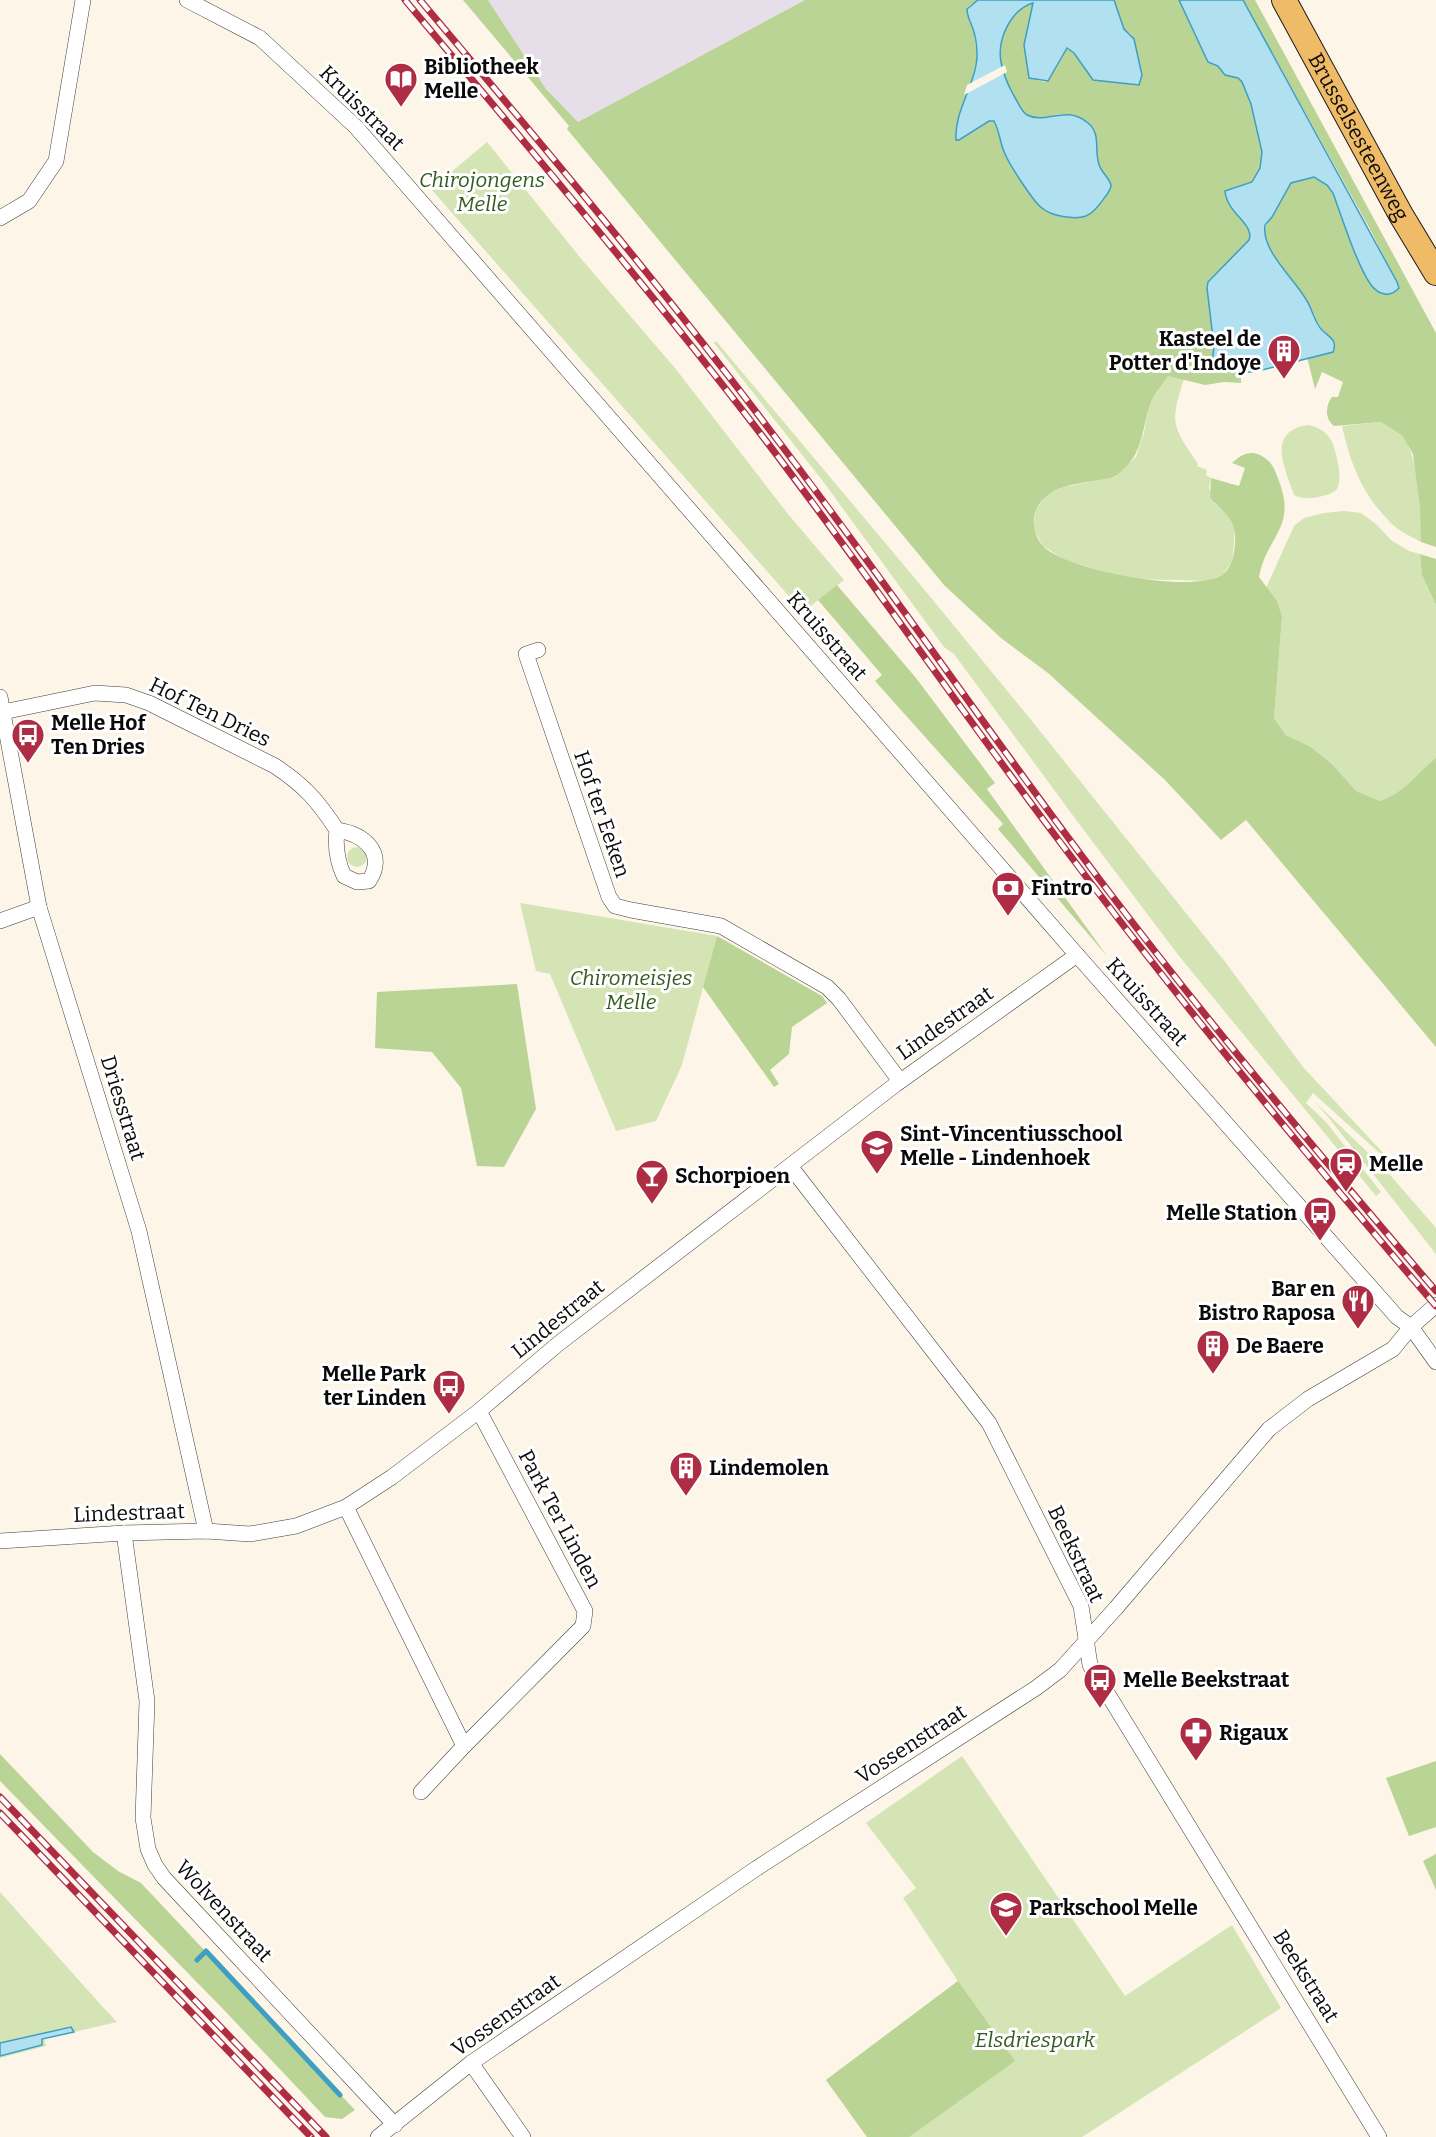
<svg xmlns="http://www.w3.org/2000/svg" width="1436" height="2137" viewBox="0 0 1436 2137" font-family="Bitter,serif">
	<rect width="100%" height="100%" fill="#fdf6e8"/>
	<!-- industrial -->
	<polygon fill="#e6dee9" points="488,0 805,0 578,122 546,89"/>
	<!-- green -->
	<g fill="#d4e4b5">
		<polygon points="487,142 583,261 675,368 788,514 844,580 803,612 431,189"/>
		<polygon points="716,341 923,588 1036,726 1226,963 1303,1067 1387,1157 1385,1158 1313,1093 1306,1103 1326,1122 1381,1192 1376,1196 1179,956 1077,821 954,654 944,647 822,480 714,343"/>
		<path d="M1168 376 1184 379C1169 425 1173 426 1198 464L1197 466 1207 470 1206 475 1211 478 1209 488 1215 504 1228 515 1234 528V546L1232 561 1224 574 1209 581 1138 579 1111 574 1065 560 1043 546 1033 528 1036 510 1047 494 1064 487 1115 477 1136 457 1144 433 1149 404Z"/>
		<path d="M1381 422C1387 426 1395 429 1401 434 1418 450 1423 519 1421 542 1412 537 1401 532 1393 525 1363 496 1351 466 1342 426Z"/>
		<path d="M1307 425C1316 426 1326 431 1331 440 1336 449 1344 482 1336 490 1331 494 1324 496 1318 497 1309 499 1302 499 1294 495 1285 469 1266 432 1307 425Z"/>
		<path d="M1344 511 1361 513 1376 524 1391 540 1409 551 1420 554 1422 575 1436 605V758C1415 774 1406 792 1380 801L1356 791 1333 765 1311 747 1286 735 1274 718 1282 617 1266 588 1294 526 1304 518 1324 513Z"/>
		<circle cx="357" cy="857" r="10"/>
		<polygon points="520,903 717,936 682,1065 656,1121 616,1131 550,974 536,971"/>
		<polygon points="1314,1101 1384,1168 1436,1228 1436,1254 1329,1118"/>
		<polygon points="962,1756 1125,1996 1232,1925 1281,2008 1082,2137 867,2137 826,2080 958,1981 903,1898 916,1888 866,1823"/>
		<polygon points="0,1892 101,2005 117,2022 44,2039 46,2046 0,2058"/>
	</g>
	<!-- forest -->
	<g fill="#bad496">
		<path d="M463 0H488L546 89 578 122 805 0H978L969 6 967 14 974 33 977 57 959 140 989 121H994L996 126 1094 211 1109 192 1098 164 1088 122C1081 119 1074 115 1066 114 1054 113 1041 121 1029 116 1022 113 1019 104 1015 98 1010 88 1003 75 1001 64 996 41 1010 9 1033 3L1024 45 1029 78 1045 82 1067 48 1074 53 1093 80 1132 35 1124 29 1114 0H1179L1208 62 1218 66 1225 75 1238 78 1242 82 1251 104 1262 152 1260 168 1252 182 1227 190 1251 231 1249 240 1208 282 1214 346 1212 361 1217 372 1241 373V383L1224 382 1205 385 1168 376C1162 386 1152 396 1149 407 1141 435 1143 455 1117 475 1113 478 1106 479 1100 480 1077 484 1049 485 1037 508 1031 521 1034 536 1043 546 1067 571 1193 594 1222 575 1234 568 1237 543 1234 529 1231 515 1218 508 1210 497L1211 478 1239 486 1245 468 1232 463C1241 455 1248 450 1260 455 1270 460 1274 467 1277 476 1299 528 1267 534 1259 577L1277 601 1282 617 1274 718 1286 735 1311 747 1333 765 1356 791 1380 801C1406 792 1415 774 1436 758V1047L1246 820 1221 840 1165 780 1048 673 1001 638 944 585 567 129 569 126Z"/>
		<path d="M1243 0H1255L1436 333V547L1421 542 1420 507 1413 454 1402 435 1381 422 1334 426C1325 419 1325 406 1332 397H1338L1343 382 1322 372 1315 389 1307 357 1333 352C1339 338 1325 336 1320 326 1314 317 1311 306 1305 297 1294 280 1264 252 1264 231 1264 227 1287 191 1291 183L1314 177 1327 185 1333 193 1359 260 1399 287 1372 233Z"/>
		<polygon points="1420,554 1436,559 1436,605 1422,575"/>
		<polygon points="837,585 916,678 995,783 987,789 1107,956 998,829 1003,824 875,681 882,675 818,600"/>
		<polygon points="717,936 822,996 827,1003 792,1027 789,1054 770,1070 779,1084 774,1087 703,987"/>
		<polygon points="517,984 536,1109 504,1167 477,1166 461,1088 432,1052 375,1048 377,992"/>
		<polygon points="0,1754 93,1852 118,1871 141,1883 355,2110 342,2119 325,2117 224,2010 0,1781"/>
		<polygon points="1436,1761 1436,1827 1409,1836 1386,1778"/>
		<polygon points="1436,1854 1436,1890 1423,1861"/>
		<polygon points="958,1981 1015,2061 909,2137 867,2137 826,2080"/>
	</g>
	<!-- water -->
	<g fill="#b1e1f1" stroke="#3d9fc2" stroke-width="1.5">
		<path d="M978 0H1114L1124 29 1134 39 1142 75 1139 85 1093 80 1074 53 1067 48 1048 81 1029 78 1024 45 1033 3C1010 10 997 40 1001 62 1003 73 1009 87 1014 96 1018 102 1021 111 1027 115 1046 125 1065 104 1088 123 1103 135 1092 155 1101 169 1104 174 1110 180 1111 185 1111 190 1108 193 1105 197 1100 204 1094 213 1086 216 1074 220 1051 216 1042 208 1034 203 1010 165 1006 156 1000 145 1000 132 994 121H989L959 140H956C954 111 976 84 977 56 977 49 976 39 974 32 972 24 967 18 967 9Z"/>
		<path d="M1179 0H1243L1397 282 1399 288C1390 298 1379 295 1371 285 1357 265 1342 218 1333 193L1327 185 1314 177 1291 183 1272 217 1265 225C1261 251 1295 279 1307 301 1312 309 1315 323 1322 330 1329 337 1338 340 1333 352L1254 372H1217L1212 366 1214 346 1207 288 1208 282 1249 240C1255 224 1227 214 1225 191L1252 182 1260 168 1262 152 1251 104 1242 82 1238 78 1225 75 1218 66 1208 62Z"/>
		<polygon points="71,2027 74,2032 42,2039 42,2045 0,2056 0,2043"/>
	</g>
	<!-- pier -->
	<polygon fill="#fdf6e8" points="1005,65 1007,72 964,95 967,85"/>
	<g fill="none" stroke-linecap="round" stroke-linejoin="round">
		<!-- stream -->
		<polyline stroke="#3d9fc2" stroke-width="5" points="197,1960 206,1951 340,2095"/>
		<!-- street casing -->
		<g stroke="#3d3d3d" stroke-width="16">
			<g id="street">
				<polyline points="187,0 260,38 356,127 1077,955 1397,1317 1411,1327 1436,1362"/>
				<polyline points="0,218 29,201 56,161 83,0"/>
				<polyline points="538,650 526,654 609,897 615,906 631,910 721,926 827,987 839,999 900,1081"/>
				<polyline points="0,697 39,907 139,1231 206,1531"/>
				<path d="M3 712 95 693 126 695 149 703 275 766C305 786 317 800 337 830 335 846 337 861 344 876L357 882 369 881C387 853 364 834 337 830"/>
				<polyline points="0,921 39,907"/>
				<polyline points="790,1166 989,1423 1081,1606 1090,1665 1379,2137"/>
				<polyline points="346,1507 464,1746 583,1626 585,1611 479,1411"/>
				<polyline points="124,1533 147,1701 143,1818 148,1849 155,1865 164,1878 395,2125"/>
				<polyline points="0,1541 124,1533 206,1531 250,1534 296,1526 346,1507 392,1477 479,1411 558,1344 895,1085 1077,955"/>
				<polyline points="421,1792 464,1746"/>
				<polyline points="471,2063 523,2137"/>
				<polyline points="378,2137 471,2063 757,1868 1036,1688 1060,1670 1116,1608 1269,1429 1308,1399 1393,1349 1411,1327 1436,1305"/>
			</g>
		</g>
		<!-- primary casing -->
		<g stroke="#1b1b1b" stroke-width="26">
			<g id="primary">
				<path id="s1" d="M1284 0 1401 215 1436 273"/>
			</g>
		</g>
		<!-- street -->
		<use href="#street" stroke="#fff" stroke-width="15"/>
		<!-- primary -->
		<use href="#primary" stroke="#efbb67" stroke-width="24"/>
		<!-- rail casing -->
		<g stroke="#af2d44" stroke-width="7">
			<g id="rail">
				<path d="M405 0C525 143 646 285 760 433 862 566 956 704 1057 838 1177 999 1305 1153 1436 1306"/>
				<path d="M420 0C539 141 658 282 769 429 885 580 991 737 1106 888 1211 1026 1323 1159 1436 1291"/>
				<polyline points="0,1797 326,2137"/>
				<polyline points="0,1813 311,2137"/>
			</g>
		</g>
		<!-- rail -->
		<use href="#rail" stroke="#fff" stroke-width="4.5" stroke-dasharray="14" stroke-linecap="butt"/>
	</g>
	<!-- icons -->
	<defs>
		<g id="library-pin" transform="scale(1.725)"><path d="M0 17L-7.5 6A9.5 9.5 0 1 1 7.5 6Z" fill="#af2d44" stroke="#fff"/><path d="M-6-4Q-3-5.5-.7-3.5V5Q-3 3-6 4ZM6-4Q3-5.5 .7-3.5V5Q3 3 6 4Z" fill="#fff"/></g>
		<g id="building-pin" transform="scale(1.725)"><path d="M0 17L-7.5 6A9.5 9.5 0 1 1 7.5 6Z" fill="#af2d44" stroke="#fff"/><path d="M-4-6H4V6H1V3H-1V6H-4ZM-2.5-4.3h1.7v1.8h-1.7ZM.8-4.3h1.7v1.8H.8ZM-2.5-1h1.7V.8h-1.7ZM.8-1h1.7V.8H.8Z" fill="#fff"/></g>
		<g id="bus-pin" transform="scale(1.725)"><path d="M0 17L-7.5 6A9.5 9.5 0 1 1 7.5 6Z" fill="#af2d44" stroke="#fff"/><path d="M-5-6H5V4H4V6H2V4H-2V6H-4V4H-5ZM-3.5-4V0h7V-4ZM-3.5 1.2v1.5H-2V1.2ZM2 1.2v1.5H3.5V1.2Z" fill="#fff"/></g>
		<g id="bank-pin" transform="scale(1.725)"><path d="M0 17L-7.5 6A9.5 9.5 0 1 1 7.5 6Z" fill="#af2d44" stroke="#fff"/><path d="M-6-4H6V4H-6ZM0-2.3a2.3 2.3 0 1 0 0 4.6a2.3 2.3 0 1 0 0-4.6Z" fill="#fff"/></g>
		<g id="school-pin" transform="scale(1.725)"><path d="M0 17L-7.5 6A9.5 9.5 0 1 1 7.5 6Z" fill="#af2d44" stroke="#fff"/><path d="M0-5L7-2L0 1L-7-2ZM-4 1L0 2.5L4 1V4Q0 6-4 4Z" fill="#fff"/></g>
		<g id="station-pin" transform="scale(1.725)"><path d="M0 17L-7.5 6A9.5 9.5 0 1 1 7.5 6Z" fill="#af2d44" stroke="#fff"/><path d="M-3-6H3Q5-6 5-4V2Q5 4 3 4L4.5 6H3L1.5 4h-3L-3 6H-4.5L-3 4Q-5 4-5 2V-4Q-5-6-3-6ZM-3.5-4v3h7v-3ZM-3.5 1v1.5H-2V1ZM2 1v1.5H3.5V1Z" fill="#fff"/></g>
		<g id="bar-pin" transform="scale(1.725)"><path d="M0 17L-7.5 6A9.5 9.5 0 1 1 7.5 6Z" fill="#af2d44" stroke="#fff"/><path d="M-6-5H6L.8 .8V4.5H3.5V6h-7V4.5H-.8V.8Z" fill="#fff"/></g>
		<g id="restaurant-pin" transform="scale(1.725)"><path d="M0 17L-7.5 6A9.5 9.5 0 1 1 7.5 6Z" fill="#af2d44" stroke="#fff"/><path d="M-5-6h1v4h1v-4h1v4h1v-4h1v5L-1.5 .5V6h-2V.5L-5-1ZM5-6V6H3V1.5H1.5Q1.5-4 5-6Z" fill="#fff"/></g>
		<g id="pharmacy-pin" transform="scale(1.725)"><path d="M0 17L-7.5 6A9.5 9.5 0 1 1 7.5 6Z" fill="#af2d44" stroke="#fff"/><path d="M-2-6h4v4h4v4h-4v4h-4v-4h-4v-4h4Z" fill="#fff"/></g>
	</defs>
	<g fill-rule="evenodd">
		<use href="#library-pin" x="401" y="79"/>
		<use href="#building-pin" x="1284" y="351"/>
		<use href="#bus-pin" x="28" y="735"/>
		<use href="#bank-pin" x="1008" y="888"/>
		<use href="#school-pin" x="877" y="1146"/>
		<use href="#station-pin" x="1346" y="1164"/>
		<use href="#bar-pin" x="652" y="1176"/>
		<use href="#bus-pin" x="1320" y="1213"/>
		<use href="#restaurant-pin" x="1358" y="1301"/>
		<use href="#building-pin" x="1213" y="1346"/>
		<use href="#bus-pin" x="449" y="1386"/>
		<use href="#building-pin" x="686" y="1468"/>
		<use href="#bus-pin" x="1100" y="1680"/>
		<use href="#pharmacy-pin" x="1196" y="1733"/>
		<use href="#school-pin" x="1006" y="1908"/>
	</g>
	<g text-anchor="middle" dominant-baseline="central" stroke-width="6" stroke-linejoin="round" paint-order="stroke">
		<!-- poi labels -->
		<g font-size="21" font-weight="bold" fill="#0a0a0a" stroke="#fff" text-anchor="start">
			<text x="424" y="67">Bibliotheek<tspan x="424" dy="24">Melle</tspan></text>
			<text x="1261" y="339" text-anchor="end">Kasteel de<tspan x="1261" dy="24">Potter d'Indoye</tspan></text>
			<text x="51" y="723">Melle Hof<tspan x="51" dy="24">Ten Dries</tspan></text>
			<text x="1031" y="888">Fintro</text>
			<text x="900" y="1134">Sint-Vincentiusschool<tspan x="900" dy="24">Melle - Lindenhoek</tspan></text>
			<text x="1369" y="1164">Melle</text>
			<text x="675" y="1176">Schorpioen</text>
			<text x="1297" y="1213" text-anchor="end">Melle Station</text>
			<text x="1335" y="1289" text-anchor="end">Bar en<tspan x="1335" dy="24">Bistro Raposa</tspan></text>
			<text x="1236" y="1346">De Baere</text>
			<text x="426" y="1374" text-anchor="end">Melle Park<tspan x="426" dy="24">ter Linden</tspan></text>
			<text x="709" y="1468">Lindemolen</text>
			<text x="1123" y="1680">Melle Beekstraat</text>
			<text x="1219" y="1733">Rigaux</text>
			<text x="1029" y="1908">Parkschool Melle</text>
		</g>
		<!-- street labels -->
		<g font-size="21" fill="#0a0a0a" stroke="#fff">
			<text transform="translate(362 108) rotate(45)">Kruisstraat</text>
			<text stroke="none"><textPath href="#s1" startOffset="156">Brusselsesteenweg</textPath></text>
			<text transform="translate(827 636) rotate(49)">Kruisstraat</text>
			<text transform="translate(210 712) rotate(26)">Hof Ten Dries</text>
			<text transform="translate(602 814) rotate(71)">Hof ter Eeken</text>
			<text transform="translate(1147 1002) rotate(48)">Kruisstraat</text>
			<text transform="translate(945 1023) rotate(-35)">Lindestraat</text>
			<text transform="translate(123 1108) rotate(73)">Driesstraat</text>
			<text transform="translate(558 1319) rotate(-39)">Lindestraat</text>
			<text transform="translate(129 1513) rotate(-2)">Lindestraat</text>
			<text transform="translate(560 1519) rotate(62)">Park Ter Linden</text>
			<text transform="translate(1076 1554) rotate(65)">Beekstraat</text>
			<text transform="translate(911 1744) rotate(-33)">Vossenstraat</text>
			<text transform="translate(224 1911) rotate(47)">Wolvenstraat</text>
			<text transform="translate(1306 1976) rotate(58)">Beekstraat</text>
			<text transform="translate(506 2015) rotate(-35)">Vossenstraat</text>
		</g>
		<!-- park labels -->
		<g font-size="21" font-style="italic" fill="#345b20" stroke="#fff">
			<text x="482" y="180">Chirojongens<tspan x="482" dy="24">Melle</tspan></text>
			<text x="631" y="978">Chiromeisjes<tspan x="631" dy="24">Melle</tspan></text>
			<text x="1035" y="2040">Elsdriespark</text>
		</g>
	</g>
</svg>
